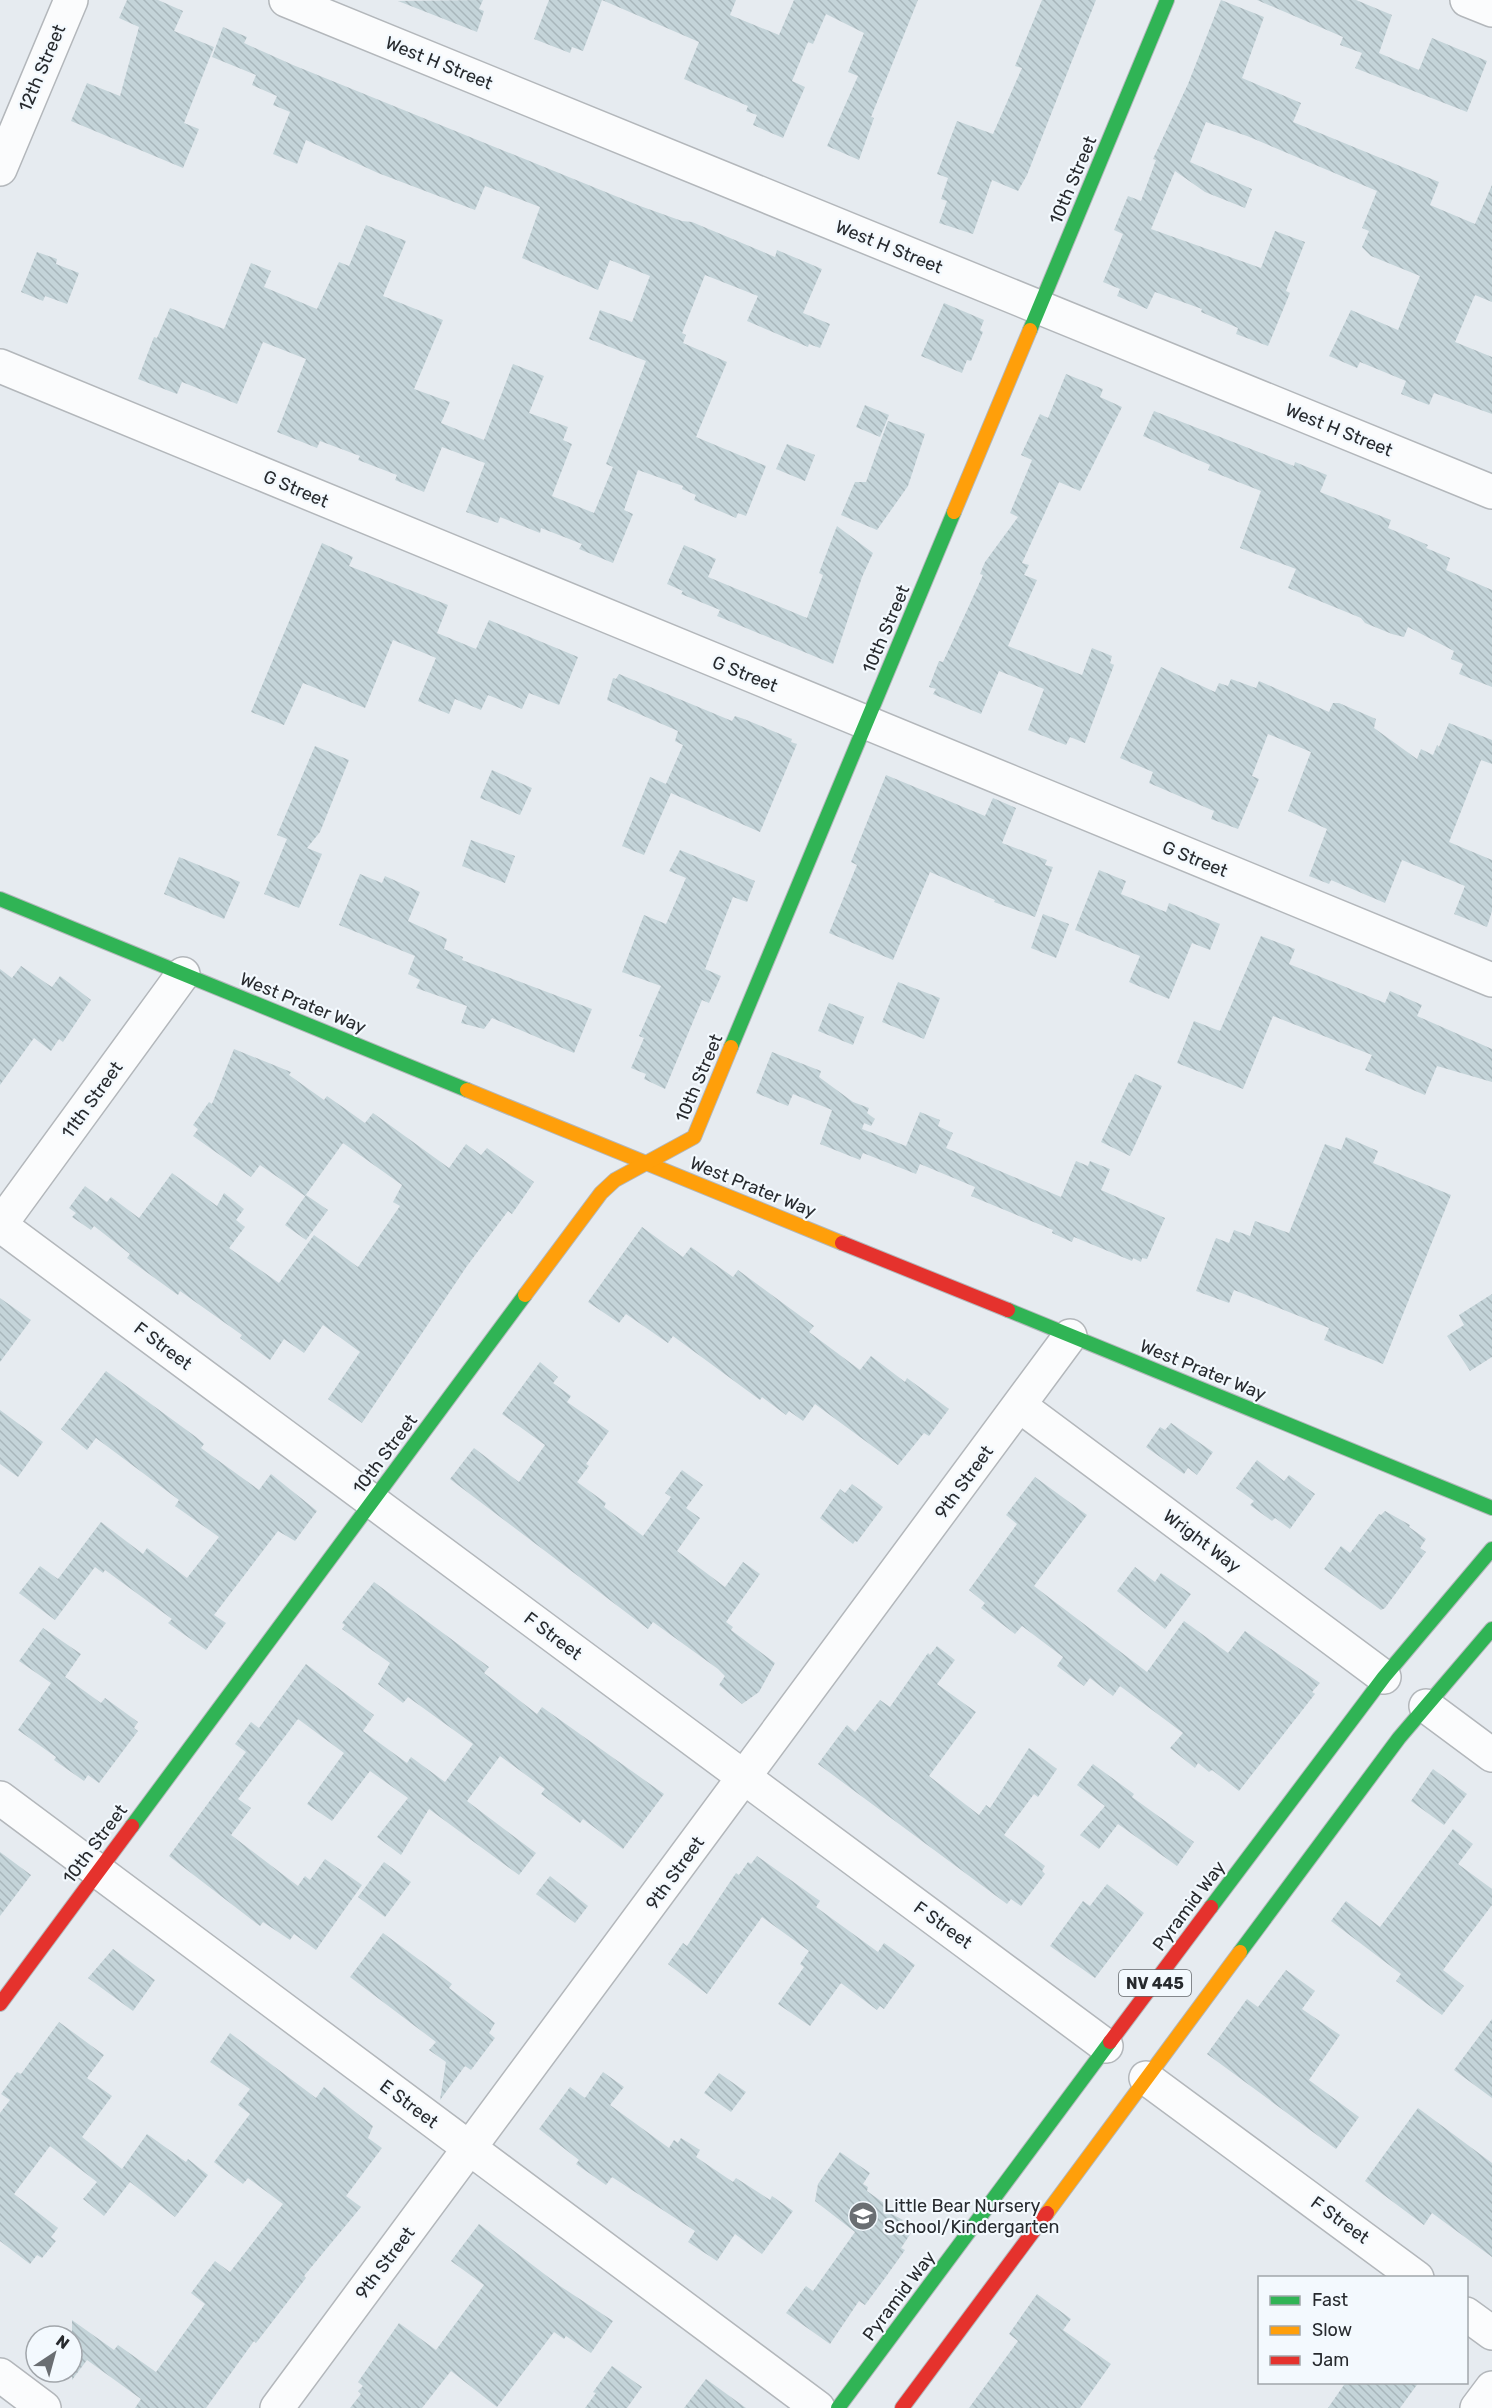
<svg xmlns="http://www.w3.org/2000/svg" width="1492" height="2408" viewBox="0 0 1492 2408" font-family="Rubik,sans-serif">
	<defs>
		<pattern id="building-back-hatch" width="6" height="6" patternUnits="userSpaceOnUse" patternTransform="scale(1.5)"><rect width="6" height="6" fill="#c4d4d9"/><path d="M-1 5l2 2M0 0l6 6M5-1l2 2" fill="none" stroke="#a8b6bb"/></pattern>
	</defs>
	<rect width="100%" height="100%" fill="#e6ebf0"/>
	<!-- building -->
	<g fill="url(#building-back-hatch)">
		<polygon points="127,0 158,0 183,11 174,31 214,47 184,123 199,129 183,168 71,121 87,83 120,96 139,27 119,18"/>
		<polygon points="483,0 479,9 484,11 477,32 398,1"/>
		<polygon points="549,0 736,0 730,15 779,35 794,0 918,0 871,117 874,118 859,160 827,146 858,76 848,72 864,33 826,14 813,44 808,42 792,81 805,87 783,138 753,125 757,115 746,111 748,106 684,79 699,42 602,0 583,51 572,47 570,53 534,39"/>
		<polygon points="1042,0 1096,0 1027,175 1018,191 992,180 973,234 939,223 947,201 941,199 948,178 937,174 957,121 993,134 1022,68 1015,66"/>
		<polygon points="1221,0 1264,17 1242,78 1301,103 1293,122 1439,182 1430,205 1475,224 1492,185 1492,302 1475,295 1455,342 1492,357 1492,414 1434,393 1429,405 1401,394 1406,381 1360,362 1357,368 1329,356 1351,310 1398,330 1420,276 1371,256 1362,247 1369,231 1362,228 1377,191 1247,136 1206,122 1190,162 1252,189 1245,208 1205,192 1175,171 1151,229 1261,268 1275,231 1305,242 1286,291 1290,293 1268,346 1236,334 1238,328 1201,312 1202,309 1155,292 1147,309 1117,296 1120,289 1103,282 1123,234 1114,230 1128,196 1141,201 1156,160 1153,159 1188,84"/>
		<polygon points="1257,0 1356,0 1392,15 1379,53 1419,70 1432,38 1487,61 1467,112 1355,68 1362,53 1340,45 1343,37"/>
		<polygon points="223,27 247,37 244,43 293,65 640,206 682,221 692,222 775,257 777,250 822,269 803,313 830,324 820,348 809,344 808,347 747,321 758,296 705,275 682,333 686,335 683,343 727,362 696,437 766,466 746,516 738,513 736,518 694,500 696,495 682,489 683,486 638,470 624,510 633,514 613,563 579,549 582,544 541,528 540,533 500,517 498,523 466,512 485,463 442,447 424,492 395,480 397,475 358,460 360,456 320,441 317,448 277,432 306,359 263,342 237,404 182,382 177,394 138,379 154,337 157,338 170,308 224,329 251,263 271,271 264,287 317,309 339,262 349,266 366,225 406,241 383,296 443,320 414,389 450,402 441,423 484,440 513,364 544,376 529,413 568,427 563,440 572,444 552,496 594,513 613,467 606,464 646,361 589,339 600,310 632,322 650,276 610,260 598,290 522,258 540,207 485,186 475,210 378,173 306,140 297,164 273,154 290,112 273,105 277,96 252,85 256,75 212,57"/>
		<polygon points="37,252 57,259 56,264 79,273 67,304 45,296 43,301 21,292"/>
		<polygon points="944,303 984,320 980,330 983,332 971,361 967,360 962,373 921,356"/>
		<polygon points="1066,374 1103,389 1100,397 1122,407 1080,491 1059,482 1022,563 1029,565 1024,575 1037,580 1008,646 1082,675 1092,648 1112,656 1110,663 1114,665 1085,743 1070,737 1066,745 1028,730 1044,689 999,671 981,714 933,694 936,689 929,687 939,661 943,662 963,619 983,575 980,574 985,562 1018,517 1010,513 1032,460 1021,455 1040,414 1048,418"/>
		<polygon points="865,405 889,415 880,437 856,427"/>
		<polygon points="1154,411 1294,466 1295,462 1327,475 1320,492 1391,520 1388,528 1428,545 1426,548 1450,558 1446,570 1492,590 1492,687 1459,674 1463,664 1451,659 1454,651 1408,627 1404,637 1392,634 1365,623 1361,618 1288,588 1296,569 1240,548 1261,491 1208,470 1210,465 1143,436"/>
		<polygon points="888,421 925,434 908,486 877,530 841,515 855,482 866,482"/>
		<polygon points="787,444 815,455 805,481 776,469"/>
		<polygon points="837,526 873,553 862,577 833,664 717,616 720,610 681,594 683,591 667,584 684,545 716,559 708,577 807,618 823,575 819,573"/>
		<polygon points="322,543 353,557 349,566 448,605 437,633 476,649 489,620 578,657 559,705 529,693 522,709 488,695 481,710 455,699 449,714 418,701 436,658 393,640 365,708 303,683 284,725 251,712"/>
		<polygon points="1161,667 1215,692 1219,683 1228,686 1231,679 1256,688 1259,681 1329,712 1333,703 1339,703 1376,719 1374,728 1417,759 1421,749 1433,755 1437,745 1439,747 1449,723 1492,740 1492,764 1481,760 1449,842 1492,860 1492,911 1487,927 1454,914 1465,886 1402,860 1385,903 1331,880 1329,884 1309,876 1327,829 1288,811 1311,752 1268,734 1252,776 1259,779 1238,829 1211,819 1214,811 1149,783 1153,772 1120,758"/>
		<polygon points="619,674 732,721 735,716 744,719 792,739 791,742 797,744 760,832 671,793 644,855 622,846 650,777 666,784 683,745 675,741 678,731 607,700 613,678 616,679"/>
		<polygon points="315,746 349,760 320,832 307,848 322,854 299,908 264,894 287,839 277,835"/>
		<polygon points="492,770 532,788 520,815 480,798"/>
		<polygon points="886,775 985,816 993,798 1016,808 1002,843 1047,860 1045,865 1053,867 1035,917 994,902 995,900 930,872 893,960 829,933 857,865 851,862"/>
		<polygon points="471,840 515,856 505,883 462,866"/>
		<polygon points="680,850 755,881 747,902 733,897 705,969 721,976 709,1003 702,1000 665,1089 644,1079 646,1074 631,1068 644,1038 639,1036 661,986 622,972 644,915 666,924 686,878 669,871"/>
		<polygon points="179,857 240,882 224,919 164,894"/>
		<polygon points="1099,870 1126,881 1121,894 1166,912 1169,903 1220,924 1210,950 1192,943 1169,999 1129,982 1140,956 1075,930"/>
		<polygon points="360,874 382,883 385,876 420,892 408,921 447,939 444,949 463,957 462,960 592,1009 574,1053 492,1018 484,1029 461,1023 467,1006 416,988 420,980 408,974 415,956 339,925"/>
		<polygon points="1043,914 1069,924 1056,958 1031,948"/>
		<polygon points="1261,936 1295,949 1289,964 1385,1003 1390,991 1422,1005 1417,1016 1492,1049 1492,1082 1437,1066 1425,1095 1365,1070 1372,1055 1273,1016 1243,1089 1177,1063 1194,1021 1220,1031"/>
		<polygon points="21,966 52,987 60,976 91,1000 63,1042 59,1039 51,1051 34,1038 0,1085 0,969 12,978"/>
		<polygon points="898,982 940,998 924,1039 882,1022"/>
		<polygon points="829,1003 864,1017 853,1045 818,1031"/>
		<polygon points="234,1049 291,1072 289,1075 324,1100 327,1096 365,1123 373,1113 449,1168 466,1144 481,1155 487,1148 534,1182 512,1214 508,1211 467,1266 362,1423 328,1399 360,1352 323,1325 304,1353 284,1339 270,1360 240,1338 242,1335 180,1291 178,1295 127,1258 130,1254 94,1226 91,1230 72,1217 76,1213 69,1208 85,1186 107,1202 111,1197 139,1218 172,1173 217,1206 224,1193 244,1209 236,1220 245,1227 229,1248 279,1283 314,1235 358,1267 400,1206 393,1202 402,1185 343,1143 305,1196 260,1165 251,1177 193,1136 198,1129 193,1125 209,1102 212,1104"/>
		<polygon points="772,1052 821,1071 819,1077 853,1102 869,1108 867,1113 875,1119 871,1126 864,1123 862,1129 906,1146 920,1112 940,1120 938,1126 953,1133 946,1148 1061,1197 1076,1161 1088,1166 1090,1161 1110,1169 1101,1190 1165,1218 1147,1259 1142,1258 1141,1262 1133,1258 1132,1261 1074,1237 1072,1242 1052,1233 1053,1230 971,1196 975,1187 920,1164 916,1174 863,1153 860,1160 820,1144 832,1110 793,1094 788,1106 756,1093"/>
		<polygon points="1135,1074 1162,1086 1130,1156 1101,1142 1129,1082 1131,1083"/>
		<polygon points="1346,1137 1378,1151 1373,1163 1451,1195 1383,1364 1324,1340 1329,1328 1234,1290 1229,1303 1196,1291 1216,1238 1229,1243 1234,1230 1250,1236 1255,1221 1289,1233 1325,1144 1341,1150"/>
		<polygon points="306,1195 328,1210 306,1240 285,1225"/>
		<polygon points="642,1227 683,1257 691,1247 733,1277 738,1270 814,1326 809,1332 860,1370 871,1356 905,1382 907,1378 949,1409 929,1436 924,1433 898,1465 815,1404 803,1421 789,1411 786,1415 762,1397 760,1400 673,1336 668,1343 626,1314 619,1323 588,1302"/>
		<polygon points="1492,1294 1492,1357 1470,1371 1447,1336 1464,1325 1459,1315"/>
		<polygon points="0,1298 31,1320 0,1362"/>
		<polygon points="540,1362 558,1377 553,1383 571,1396 567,1402 609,1431 586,1464 589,1466 577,1482 606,1503 604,1507 643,1536 671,1497 665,1493 682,1470 703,1485 686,1508 700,1518 677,1551 725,1587 743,1562 760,1574 726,1622 733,1627 731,1630 775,1663 759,1692 742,1704 719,1685 725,1676 718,1669 653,1622 648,1629 450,1479 474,1448 519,1482 545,1445 502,1414"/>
		<polygon points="106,1371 196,1437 204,1444 201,1448 259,1490 271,1474 317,1511 295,1541 278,1531 214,1615 226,1623 206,1650 168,1623 172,1619 105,1570 103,1573 95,1567 55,1620 19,1593 40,1566 58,1579 101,1522 143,1554 147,1548 187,1578 219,1537 175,1506 179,1500 96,1438 87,1450 61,1429"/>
		<polygon points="0,1410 43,1442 18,1477 0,1464"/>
		<polygon points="1171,1423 1213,1452 1197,1475 1188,1468 1184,1474 1146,1447 1160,1427 1165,1430"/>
		<polygon points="1257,1460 1284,1481 1289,1475 1315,1494 1290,1529 1275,1518 1272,1521 1250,1505 1254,1501 1236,1488"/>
		<polygon points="1035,1477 1087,1515 1034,1586 1147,1672 1184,1621 1228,1653 1245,1631 1320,1683 1312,1692 1315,1694 1239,1791 1212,1770 1209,1772 1198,1763 1195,1768 1170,1748 1183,1733 1120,1686 1113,1696 1090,1678 1084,1686 1057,1666 1063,1657 1022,1626 1015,1634 981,1608 985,1603 969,1590 1017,1524 1006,1515"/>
		<polygon points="852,1484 883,1507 857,1542 855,1541 853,1544 820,1518 840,1489 845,1493"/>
		<polygon points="1385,1511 1410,1525 1409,1527 1426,1539 1420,1548 1426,1552 1385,1608 1381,1610 1324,1569 1341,1546 1350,1553 1379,1514 1381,1515"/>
		<polygon points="1135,1567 1155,1582 1161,1573 1191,1594 1165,1629 1117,1591"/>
		<polygon points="374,1582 489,1667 484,1673 537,1714 542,1707 664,1794 623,1849 583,1819 580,1823 541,1794 545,1789 500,1756 467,1801 536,1853 519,1875 429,1809 401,1855 377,1837 408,1798 370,1771 332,1821 307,1804 344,1753 298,1719 238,1799 251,1808 231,1835 298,1886 305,1876 310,1880 325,1859 362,1885 316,1950 294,1934 290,1940 263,1922 260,1926 169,1856 246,1752 235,1744 251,1722 259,1728 306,1664 374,1715 363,1731 407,1763 411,1757 445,1782 473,1744 408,1697 403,1703 378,1684 390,1663 342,1629 345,1625 342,1623"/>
		<polygon points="43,1628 81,1654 65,1677 101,1703 105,1698 138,1722 134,1728 138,1731 99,1783 88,1775 84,1781 54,1760 56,1757 18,1730 51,1683 19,1661"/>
		<polygon points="937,1646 955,1660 937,1684 976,1712 929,1776 979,1815 986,1805 990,1808 1029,1748 1057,1769 1038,1797 1034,1794 1004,1835 1045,1866 1042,1871 1045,1874 1021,1906 1011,1899 1007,1904 818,1764 847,1725 855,1732 880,1700 890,1707 928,1653 930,1655"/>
		<polygon points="1093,1764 1134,1794 1132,1797 1194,1842 1177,1866 1118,1824 1099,1849 1080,1835 1105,1806 1077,1785"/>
		<polygon points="1433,1769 1467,1794 1444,1825 1411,1801"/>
		<polygon points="1453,1829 1473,1844 1458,1864 1492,1889 1492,1905 1443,1970 1464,1986 1442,2015 1396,1981 1401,1974 1331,1921 1346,1901 1380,1927"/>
		<polygon points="0,1852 31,1875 0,1916"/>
		<polygon points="757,1856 820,1901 816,1907 878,1952 884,1943 915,1965 884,2009 880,2006 877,2010 841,1983 810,2026 778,2004 804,1967 800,1964 809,1951 762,1917 707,1994 668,1964 683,1943 687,1946 736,1873 739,1875 748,1862 751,1864"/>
		<polygon points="384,1862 411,1882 385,1917 358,1897"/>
		<polygon points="550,1876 588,1906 575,1923 536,1894"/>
		<polygon points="1107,1884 1144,1913 1095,1978 1050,1946 1083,1901 1090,1906"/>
		<polygon points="383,1933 452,1984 449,1988 495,2023 489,2033 495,2038 471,2070 465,2066 440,2100 446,2062 429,2050 436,2042 350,1977"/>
		<polygon points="113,1949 155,1980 133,2011 88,1978"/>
		<polygon points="1286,1970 1315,1991 1302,2009 1340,2035 1309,2080 1359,2117 1336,2149 1207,2054 1247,1999 1258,2007"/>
		<polygon points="1492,2019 1492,2098 1454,2070"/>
		<polygon points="59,2022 104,2055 87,2078 112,2096 82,2137 122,2169 147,2134 186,2162 188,2159 208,2175 175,2217 130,2182 104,2216 83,2199 97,2182 50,2146 14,2194 58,2228 51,2237 56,2241 42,2258 37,2255 30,2264 0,2241 0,2113 10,2100 1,2094 17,2072 21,2074"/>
		<polygon points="230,2033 316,2098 324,2087 373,2126 368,2138 382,2148 346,2196 361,2207 304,2276 306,2278 256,2343 254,2341 206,2408 135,2408 141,2399 87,2360 72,2380 72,2320 114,2350 118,2345 156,2372 205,2304 191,2293 215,2261 230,2272 283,2204 248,2178 243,2184 214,2162 250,2114 238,2105 250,2089 210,2062"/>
		<polygon points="603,2072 624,2087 610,2105 669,2148 674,2140 678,2143 681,2138 700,2150 696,2157 733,2182 736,2178 770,2200 772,2196 793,2211 762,2254 735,2234 717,2261 688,2242 695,2231 612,2177 606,2185 576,2164 579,2160 539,2129 570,2087 585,2098"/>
		<polygon points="719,2073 746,2092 731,2112 704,2093"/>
		<polygon points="1418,2108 1492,2163 1492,2257 1432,2213 1424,2225 1365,2181"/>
		<polygon points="840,2152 870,2173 863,2184 868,2187 867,2191 892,2209 890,2213 903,2220 899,2225 911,2233 901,2248 905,2250 885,2278 865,2305 859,2301 830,2344 786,2313 806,2286 813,2291 855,2232 815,2201 818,2184"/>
		<polygon points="479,2224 560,2286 613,2321 591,2353 566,2336 564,2339 554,2332 497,2407 451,2371 422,2408 350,2408 361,2394 358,2391 363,2386 358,2382 399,2323 436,2350 484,2285 451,2261"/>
		<polygon points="1037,2294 1071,2319 1063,2330 1111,2364 1080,2408 969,2408 1018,2341 1009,2334"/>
		<polygon points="612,2366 642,2387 627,2408 585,2408 596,2393 593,2392"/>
		<polygon points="706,2379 746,2408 684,2408"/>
		<polygon points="1346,2382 1419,2382 1400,2408 1328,2408"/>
	</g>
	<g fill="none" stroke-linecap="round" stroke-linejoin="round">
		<!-- street casing -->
		<g stroke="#b3b7bb" stroke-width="36">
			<g id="street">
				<polyline points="286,0 1492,492"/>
				<polyline points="1467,0 1492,10"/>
				<polyline points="0,169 71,0"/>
				<polyline points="0,366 1492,980"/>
				<polyline points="0,1225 1106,2046"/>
				<polyline points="0,1225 183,974"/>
				<polyline points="1020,1406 1384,1677"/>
				<polyline points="1426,1706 1492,1755"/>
				<polyline points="0,1798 818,2408"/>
				<polyline points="1146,2078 1417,2278"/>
				<polyline points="1466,2314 1492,2333"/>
				<polyline points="0,2375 44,2408"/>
				<polyline points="277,2408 1070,1336"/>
				<polyline points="1477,2408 1492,2388"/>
			</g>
		</g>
		<!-- fast casing -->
		<g stroke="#b3b7bb" stroke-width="16">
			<g id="fast">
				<polyline points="1030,330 1167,0"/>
				<polyline points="0,899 467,1090"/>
				<polyline points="731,1047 954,512"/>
				<polyline points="1008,1310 1492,1508"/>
				<polyline points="132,1826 525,1295"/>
				<polyline points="1211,1907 1384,1677 1492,1549"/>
				<polyline points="1240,1952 1399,1738 1492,1629"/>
				<polyline points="838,2408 1110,2042"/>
			</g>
		</g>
		<!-- slow casing -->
		<g stroke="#b3b7bb" stroke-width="16">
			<g id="slow">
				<polyline points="954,512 1030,330"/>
				<polyline points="467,1090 842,1243"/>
				<polyline points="525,1295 601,1193 615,1180 694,1137 731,1047"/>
				<polyline points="1047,2213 1240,1952"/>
			</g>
		</g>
		<!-- jam casing -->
		<g stroke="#b3b7bb" stroke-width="16">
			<g id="jam">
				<polyline points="842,1243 1008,1310"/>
				<polyline points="0,2004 132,1826"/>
				<polyline points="1110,2042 1211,1907"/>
				<polyline points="902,2408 1047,2213"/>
			</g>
		</g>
		<!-- street -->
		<use href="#street" stroke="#fbfcfd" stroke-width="33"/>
		<!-- fast -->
		<use href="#fast" stroke="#30b455" stroke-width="14"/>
		<!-- slow -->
		<use href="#slow" stroke="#ff9f0a" stroke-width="14"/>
		<!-- jam -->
		<use href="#jam" stroke="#e5322d" stroke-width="14"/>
	</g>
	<!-- icons -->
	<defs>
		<g id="school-disc" transform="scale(1.5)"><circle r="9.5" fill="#6a6e72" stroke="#f3f9fe"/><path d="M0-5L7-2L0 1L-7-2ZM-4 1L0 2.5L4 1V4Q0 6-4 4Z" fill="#fff"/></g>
	</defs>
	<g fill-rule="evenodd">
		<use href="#school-disc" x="863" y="2216"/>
	</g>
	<g text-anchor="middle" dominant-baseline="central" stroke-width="4.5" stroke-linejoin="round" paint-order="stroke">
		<!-- shield labels -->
		<rect fill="#f3f9fe" stroke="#64686c" stroke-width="1.5" x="1119" y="1970" width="72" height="26" rx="4.5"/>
		<g font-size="16" font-weight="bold" fill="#272a2e">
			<text x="1155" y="1983">NV 445</text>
		</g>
		<!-- street labels -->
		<g font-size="18" fill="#272a2e" stroke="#f3f9fe">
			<text transform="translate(439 63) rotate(22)">West H Street</text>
			<text transform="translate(42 68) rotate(-67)">12th Street</text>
			<text transform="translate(1073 180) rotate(-67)">10th Street</text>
			<text transform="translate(889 247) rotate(22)">West H Street</text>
			<text transform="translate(1339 430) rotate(22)">West H Street</text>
			<text transform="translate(296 489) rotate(23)">G Street</text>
			<text transform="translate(886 629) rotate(-67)">10th Street</text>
			<text transform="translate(745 674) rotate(22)">G Street</text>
			<text transform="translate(1195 859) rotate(22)">G Street</text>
			<text transform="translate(303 1003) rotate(22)">West Prater Way</text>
			<text transform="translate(699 1078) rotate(-67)">10th Street</text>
			<text transform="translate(92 1100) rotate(-54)">11th Street</text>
			<text transform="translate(753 1187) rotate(22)">West Prater Way</text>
			<text transform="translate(163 1346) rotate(37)">F Street</text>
			<text transform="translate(1203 1370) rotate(22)">West Prater Way</text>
			<text transform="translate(385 1454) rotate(-53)">10th Street</text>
			<text transform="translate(964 1482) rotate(-54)">9th Street</text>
			<text transform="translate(1202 1541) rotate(37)">Wright Way</text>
			<text transform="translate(553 1636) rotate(37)">F Street</text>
			<text transform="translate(95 1844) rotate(-53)">10th Street</text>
			<text transform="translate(675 1873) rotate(-54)">9th Street</text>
			<text transform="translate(1189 1906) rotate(-53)">Pyramid Way</text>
			<text transform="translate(943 1925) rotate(36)">F Street</text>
			<text transform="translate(409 2104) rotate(37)">E Street</text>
			<text transform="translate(1340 2220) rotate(36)">F Street</text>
			<text transform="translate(385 2263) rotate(-53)">9th Street</text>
			<text transform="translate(899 2296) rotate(-53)">Pyramid Way</text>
		</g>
		<!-- poi labels -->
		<g font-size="18" fill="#272a2e" stroke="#f3f9fe" text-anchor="start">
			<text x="884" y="2206">Little Bear Nursery<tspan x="884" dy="21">School/Kindergarten</tspan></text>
		</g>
	</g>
	<!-- legend -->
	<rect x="1258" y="2276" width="210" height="108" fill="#f3f9fe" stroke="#a1a6ab" stroke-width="1.5"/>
	<rect x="1270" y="2296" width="30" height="9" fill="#30b455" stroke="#a1a6ab" stroke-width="1.5"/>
	<text x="1312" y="2306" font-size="18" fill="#272a2e">Fast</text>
	<rect x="1270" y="2326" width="30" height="9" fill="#ff9f0a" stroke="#a1a6ab" stroke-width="1.5"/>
	<text x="1312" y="2336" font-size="18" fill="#272a2e">Slow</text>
	<rect x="1270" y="2356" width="30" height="9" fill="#e5322d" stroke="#a1a6ab" stroke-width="1.5"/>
	<text x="1312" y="2366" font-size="18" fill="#272a2e">Jam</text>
	<!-- north arrow -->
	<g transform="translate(54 2354) rotate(36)"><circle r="28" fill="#f3f9fe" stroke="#a1a6ab" stroke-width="1.5"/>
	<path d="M0-4.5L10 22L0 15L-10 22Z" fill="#6a6e72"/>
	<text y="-9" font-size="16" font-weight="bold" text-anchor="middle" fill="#272a2e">N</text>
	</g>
</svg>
